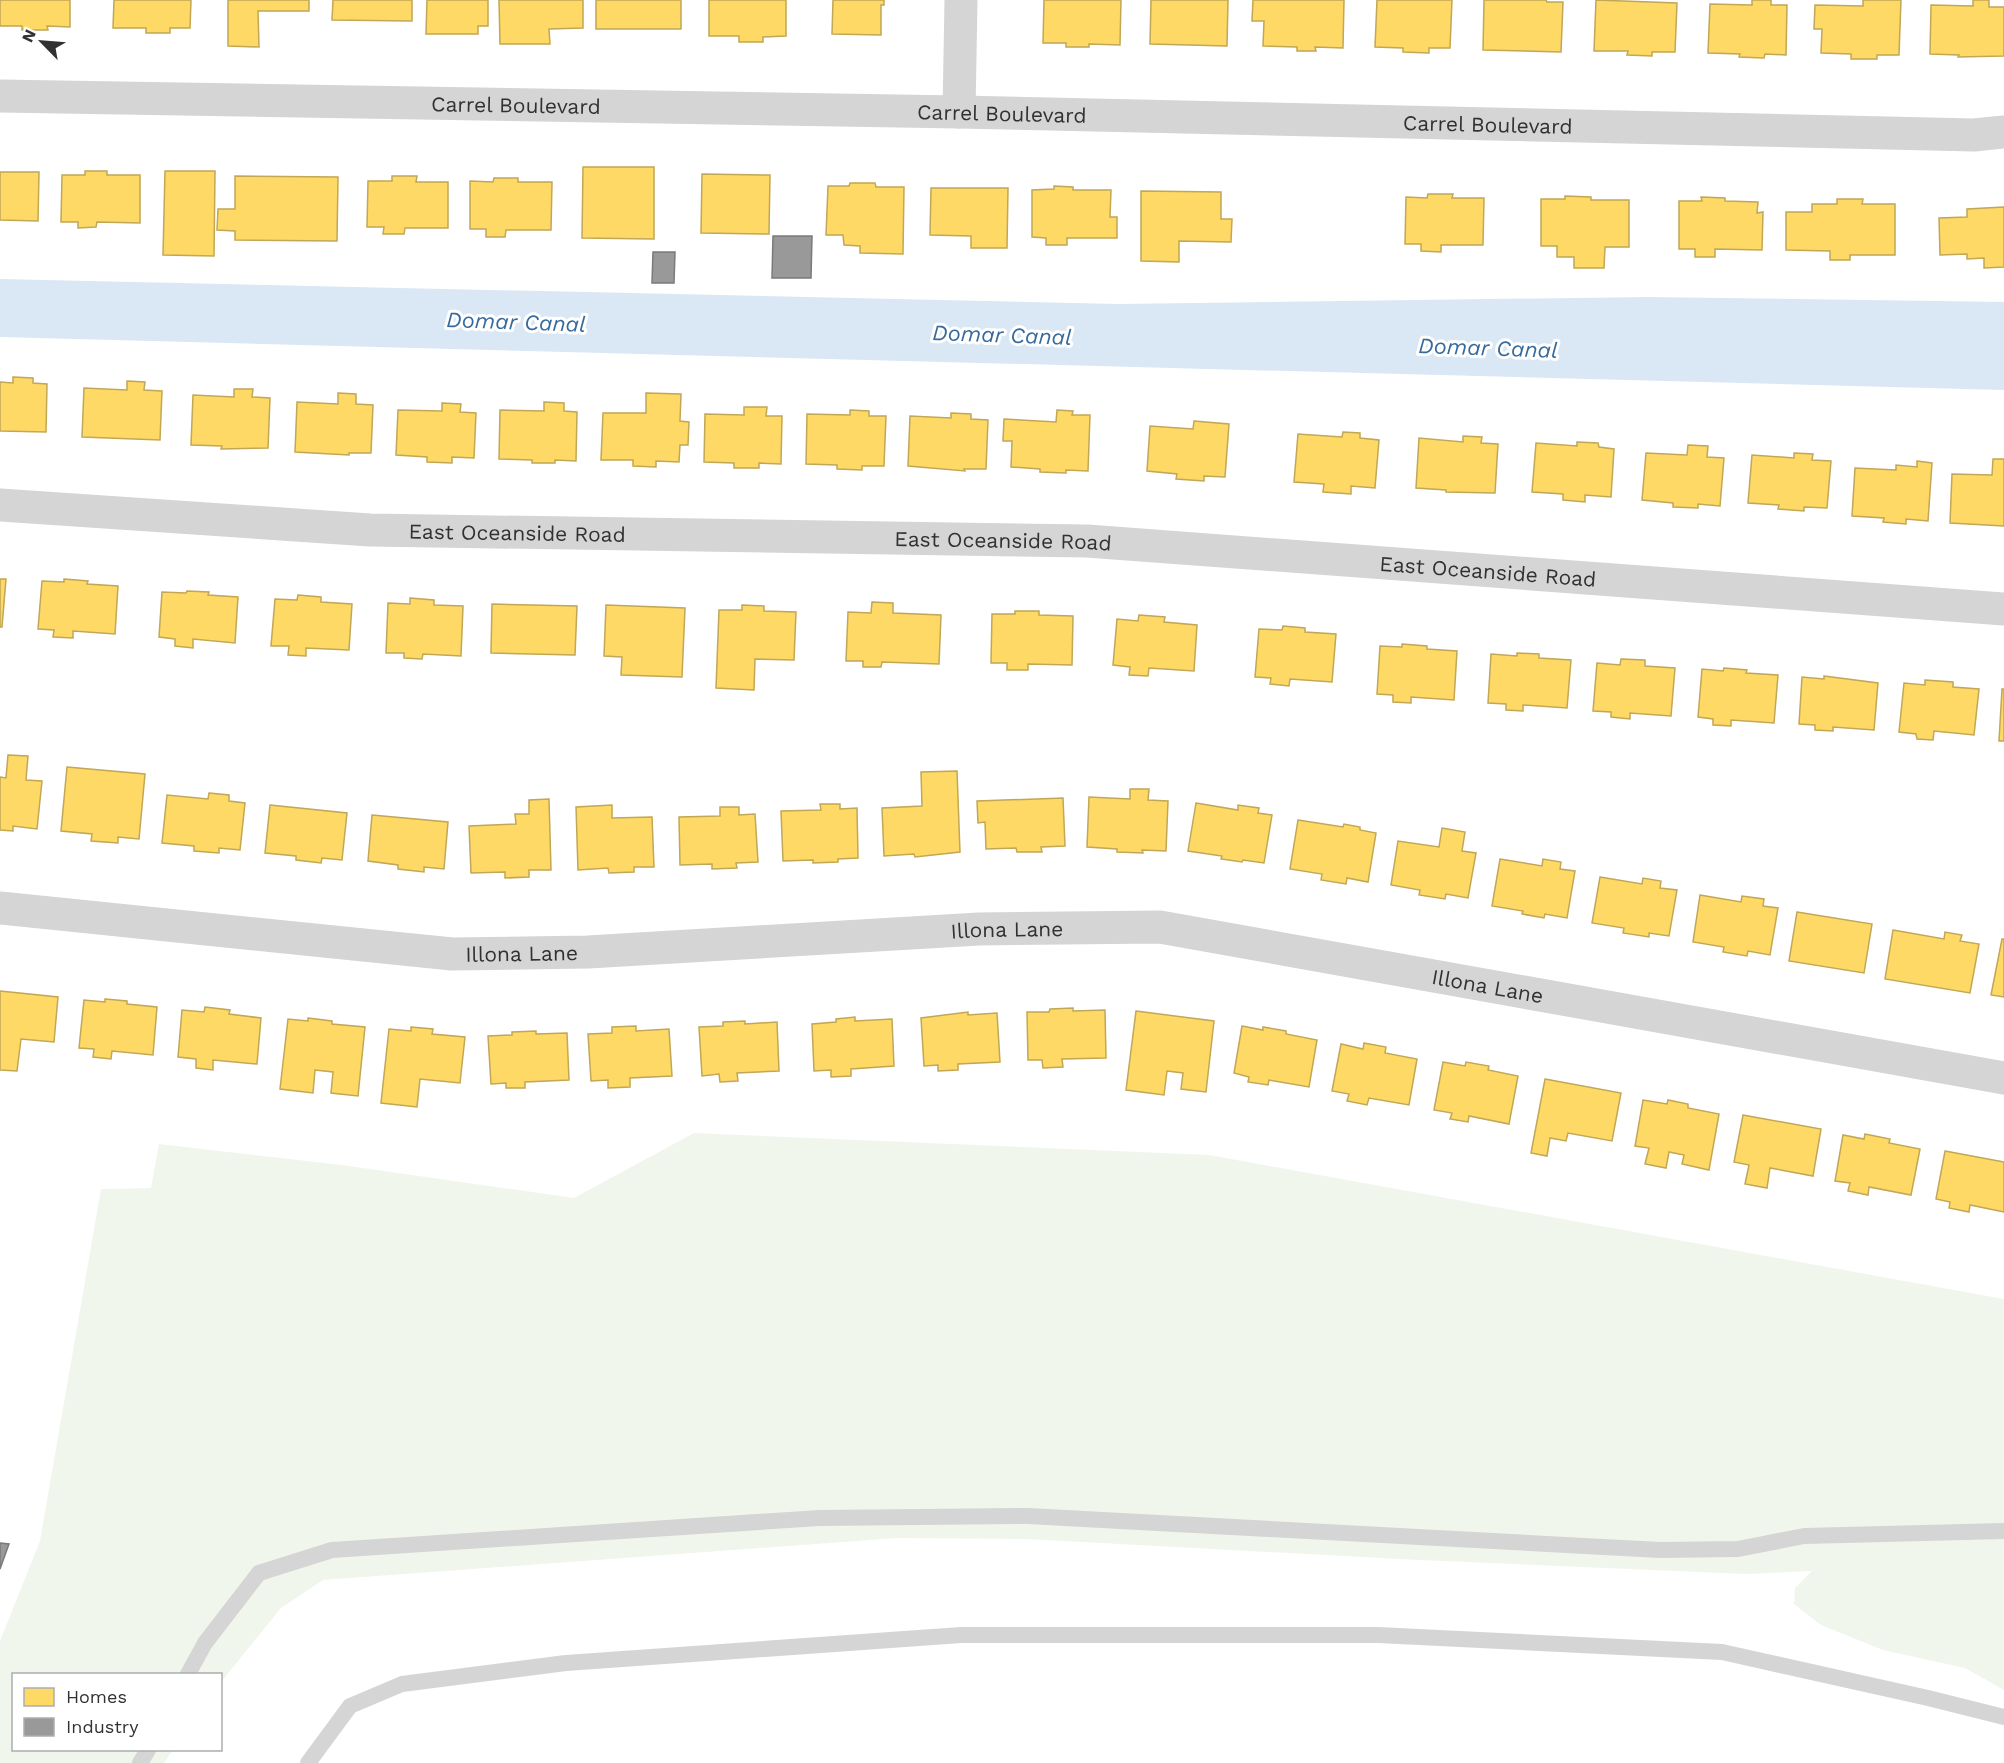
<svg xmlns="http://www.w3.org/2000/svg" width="2004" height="1763" viewBox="0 0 2004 1763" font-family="'Work Sans',sans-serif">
	<rect width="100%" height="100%" fill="#fff"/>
	<!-- green -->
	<polygon fill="#f1f6ed" points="694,1133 1209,1155 2004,1299 2004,1690 1965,1668 1883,1650 1821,1625 1794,1604 1795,1588 1812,1571 1746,1574 1419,1560 1027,1539 897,1538 323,1580 281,1608 221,1682 220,1674 14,1674 14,1750 173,1750 164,1763 0,1763 0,1641 40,1541 101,1189 151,1188 159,1144 342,1165 574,1198"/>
	<!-- water -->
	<polygon fill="#dae7f4" points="0,279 1119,304 1647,297 2004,302 2004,390 0,337"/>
	<!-- homes -->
	<g fill="#ffd966" stroke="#c1a756" stroke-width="1.5">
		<polygon points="0,0 70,0 70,27 47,26 48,30 22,30 22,26 0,26"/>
		<polygon points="114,0 191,0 190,28 170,28 170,33 146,33 146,28 113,28"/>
		<polygon points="228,0 309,0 309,11 258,11 259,47 228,46"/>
		<polygon points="333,0 412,0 412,21 332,20"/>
		<polygon points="427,0 488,0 488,26 478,26 478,34 426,34"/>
		<polygon points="499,0 583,0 583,28 549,29 550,44 500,44"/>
		<rect x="596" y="0" width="85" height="29"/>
		<polygon points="709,0 786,0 786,36 763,37 763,42 739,42 739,36 709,36"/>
		<polygon points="833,0 884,0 884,5 881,5 881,35 832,34"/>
		<polygon points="1044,0 1121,0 1120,45 1089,44 1089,47 1066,47 1066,43 1043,43"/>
		<polygon points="1151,0 1228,0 1227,46 1150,44"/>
		<polygon points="1253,0 1344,0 1343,48 1315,47 1316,51 1297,51 1297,47 1263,46 1264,21 1252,21"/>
		<polygon points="1377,0 1452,0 1450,48 1429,48 1429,53 1403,52 1403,48 1375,47"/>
		<polygon points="1484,0 1546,0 1547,2 1563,2 1561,52 1483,50"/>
		<polygon points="1596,0 1677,3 1675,52 1652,52 1652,56 1627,55 1628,51 1594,51"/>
		<polygon points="1752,0 1771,0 1771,5 1787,5 1786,55 1765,54 1764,58 1739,57 1740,54 1708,53 1710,4 1752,5"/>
		<polygon points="1863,0 1901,0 1899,55 1877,55 1877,59 1851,59 1851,54 1821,53 1822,29 1814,29 1815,5 1863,6"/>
		<polygon points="1973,0 1989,0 1989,7 2004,7 2004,56 1958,57 1959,55 1930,54 1931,5 1973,6"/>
		<polygon points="583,167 654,167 654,239 582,238"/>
		<polygon points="85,171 107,171 107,175 140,175 140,223 97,222 96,227 78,228 78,222 61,222 62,175 85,175"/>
		<polygon points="165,171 215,171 214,256 163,255"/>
		<polygon points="0,172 39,172 38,221 0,220"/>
		<polygon points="702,174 770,175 769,234 701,233"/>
		<polygon points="235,176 338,177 337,241 235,240 235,231 217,230 218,209 235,209"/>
		<polygon points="392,176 417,176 416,182 448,182 448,228 405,228 404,234 383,234 384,227 367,227 368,181 392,181"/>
		<polygon points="494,178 518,178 518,182 552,182 551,230 506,230 505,237 486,237 486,229 470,229 470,181 493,182"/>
		<polygon points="850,183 875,183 876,187 904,187 903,254 860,253 860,246 844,245 843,235 826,235 828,186 849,186"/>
		<polygon points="1054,186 1073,187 1073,190 1111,190 1110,217 1117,217 1117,238 1067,238 1067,245 1046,245 1046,238 1032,237 1032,190 1054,189"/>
		<polygon points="931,188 1008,188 1007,248 971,248 971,236 930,235"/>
		<polygon points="1141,191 1221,192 1221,219 1232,219 1231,242 1179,241 1179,262 1141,261"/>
		<polygon points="1428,194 1453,194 1452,198 1484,198 1483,245 1441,245 1441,252 1421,251 1421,244 1405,244 1406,197 1427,198"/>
		<polygon points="1565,196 1591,197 1591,200 1629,200 1629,247 1605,247 1604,268 1574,268 1574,257 1557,257 1557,246 1541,246 1541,199 1565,199"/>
		<polygon points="1701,197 1725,198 1725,201 1758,202 1757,213 1763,212 1762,250 1715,249 1715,257 1695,257 1695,249 1679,249 1679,201 1702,201"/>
		<polygon points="1837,199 1863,199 1862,204 1895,204 1895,255 1850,255 1850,260 1830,260 1830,251 1786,250 1786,212 1812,212 1812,204 1837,204"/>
		<polygon points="2004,207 2004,267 1984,268 1984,258 1967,259 1967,254 1940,255 1939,218 1967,217 1967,209"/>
		<polygon points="13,377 33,378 33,383 47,384 46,432 0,431 0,382 13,383"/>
		<polygon points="127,381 145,382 144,390 162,391 160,440 82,437 84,388 127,390"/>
		<polygon points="234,389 253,389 252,397 270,398 268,448 221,449 222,446 191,445 193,395 234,397"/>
		<polygon points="338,393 356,394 356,404 373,405 371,453 349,453 349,455 295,452 297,402 338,404"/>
		<polygon points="646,393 681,394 680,421 689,422 688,445 680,445 679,462 656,461 656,467 633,466 633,460 601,460 603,413 646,413"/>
		<polygon points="544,402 564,403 564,411 577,412 576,461 555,460 555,463 532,463 532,460 499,459 500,410 544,411"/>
		<polygon points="442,403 461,404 460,412 476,413 474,458 452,457 452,463 427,462 427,457 396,455 398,410 442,411"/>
		<polygon points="744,407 767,407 766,416 782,416 781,464 759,463 759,468 734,468 734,463 704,462 705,414 744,415"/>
		<polygon points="850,410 869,411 869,416 886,416 884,466 862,466 862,470 837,469 837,465 806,464 807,414 850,415"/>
		<polygon points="1057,410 1073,411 1072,415 1090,415 1088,471 1066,470 1066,473 1040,472 1040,469 1011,467 1012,441 1003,441 1004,419 1056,422"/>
		<polygon points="951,413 971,414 971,419 988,420 986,469 964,469 965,471 908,466 910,416 951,418"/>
		<polygon points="1194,421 1229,424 1225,477 1204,476 1204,481 1176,479 1177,474 1147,471 1150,426 1193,429"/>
		<polygon points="1343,432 1360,433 1360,438 1379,440 1375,488 1351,486 1351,494 1323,492 1324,484 1294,482 1298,434 1342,437"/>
		<polygon points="1463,436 1482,437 1481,443 1498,444 1495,493 1446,492 1446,490 1416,488 1419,438 1463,442"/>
		<polygon points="1577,442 1598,443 1599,447 1614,449 1611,497 1585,495 1585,502 1563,500 1563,494 1532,492 1536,443 1577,446"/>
		<polygon points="1688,445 1708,446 1707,457 1724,458 1720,506 1698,504 1698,508 1673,507 1673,503 1642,500 1646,453 1687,455"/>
		<polygon points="1794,453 1813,454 1812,460 1831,461 1827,508 1804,507 1804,511 1778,509 1779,505 1748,503 1752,455 1794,458"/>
		<polygon points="1993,459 2004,459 2004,526 1950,523 1952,474 1992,475"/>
		<polygon points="1917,461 1932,463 1928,521 1906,519 1906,524 1883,522 1884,518 1852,516 1855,468 1896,470 1896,465 1917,467"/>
		<polygon points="0,579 6,579 2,627 0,627"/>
		<polygon points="64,579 88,581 87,584 118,586 115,634 73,631 73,638 53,637 54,630 38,629 42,581 64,582"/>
		<polygon points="187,591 209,592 208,595 238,597 235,643 193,639 193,648 175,646 175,639 159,637 162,592 186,593"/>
		<polygon points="298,595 321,597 321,602 352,604 349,650 306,648 306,656 288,655 289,646 271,646 275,599 297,600"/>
		<polygon points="410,598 434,600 434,605 463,606 461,656 423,654 422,659 404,658 404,653 386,653 388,603 410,604"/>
		<polygon points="872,602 893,603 893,613 941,615 939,664 882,662 881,667 863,667 863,661 846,661 848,612 871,613"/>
		<polygon points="492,604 577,606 575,655 491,653"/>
		<polygon points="606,605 685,608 682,677 621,675 622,657 604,656"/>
		<polygon points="742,605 764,606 764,611 796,612 794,660 755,659 754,690 716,688 719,610 742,610"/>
		<polygon points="1015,611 1039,611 1039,615 1073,616 1072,665 1028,664 1028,670 1007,670 1007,663 991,663 992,614 1015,614"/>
		<polygon points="1139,615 1165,617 1164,622 1197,625 1194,671 1149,668 1148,676 1129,675 1130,667 1113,665 1117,619 1138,621"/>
		<polygon points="1283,626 1305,628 1305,632 1336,634 1332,682 1290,679 1289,686 1270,684 1271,678 1255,677 1259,629 1282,630"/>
		<polygon points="1402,644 1427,646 1427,649 1457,651 1454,700 1411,697 1411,703 1393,702 1393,695 1377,694 1380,646 1402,647"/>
		<polygon points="1517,653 1539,654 1539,658 1571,660 1567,708 1523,705 1523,711 1506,710 1506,704 1488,703 1491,654 1517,656"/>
		<polygon points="1621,659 1645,660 1645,666 1675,668 1671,716 1630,713 1630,719 1611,717 1611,712 1593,711 1597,663 1620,665"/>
		<polygon points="1724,668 1747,670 1746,673 1778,675 1774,723 1731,720 1731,726 1713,725 1713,719 1698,717 1702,669 1723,671"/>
		<polygon points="1824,676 1878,683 1874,730 1833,727 1833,731 1815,730 1815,725 1799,724 1802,677 1824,679"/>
		<polygon points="1925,680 1953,682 1953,687 1979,689 1974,735 1934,731 1933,740 1917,739 1916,734 1899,732 1904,683 1925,685"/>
		<polygon points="2002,689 2004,689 2004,741 1999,741"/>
		<polygon points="8,755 28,756 26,780 42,781 37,829 13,826 13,831 0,830 0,777 6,778"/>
		<polygon points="67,767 145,774 139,839 118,837 118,843 91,841 92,834 61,831"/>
		<polygon points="957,771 960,852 915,857 914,854 884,856 882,808 922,806 921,772"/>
		<polygon points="1130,789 1149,789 1148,800 1168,801 1166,851 1142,850 1143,853 1117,852 1117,849 1087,847 1089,797 1130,799"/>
		<polygon points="209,793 229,795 229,801 245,803 240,850 219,848 219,853 194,851 194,846 162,843 167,795 208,799"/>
		<polygon points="1063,798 1065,846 1041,847 1042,852 1017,852 1016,848 986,849 985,822 978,823 977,801"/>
		<polygon points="549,799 551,870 529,870 529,877 505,878 505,872 471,873 469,826 516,824 515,814 529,814 529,800"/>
		<polygon points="1196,803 1238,810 1238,805 1259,808 1258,813 1272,815 1264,863 1243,860 1242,862 1221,859 1222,856 1188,851"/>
		<polygon points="820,804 840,804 840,809 857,808 858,858 838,859 838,862 813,863 813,860 783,861 781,811 821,810"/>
		<polygon points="270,805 347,813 342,860 322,858 321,863 296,860 296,856 265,853"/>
		<polygon points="612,805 612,818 652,817 654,867 634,867 634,872 609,873 608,868 578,870 576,807"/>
		<polygon points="720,807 739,807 739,815 755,814 758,862 736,863 737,868 712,869 712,864 680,865 679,817 720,816"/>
		<polygon points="372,815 448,822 444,869 424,867 424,872 398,869 398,865 368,861"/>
		<polygon points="1298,820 1343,827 1344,824 1360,827 1360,830 1376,833 1368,882 1347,878 1346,884 1321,880 1322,874 1290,869"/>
		<polygon points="1442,828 1465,832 1462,851 1476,853 1468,898 1446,894 1445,899 1419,895 1420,890 1391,885 1398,841 1439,847"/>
		<polygon points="1500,859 1542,866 1543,859 1561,862 1560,869 1575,871 1567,918 1545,914 1544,918 1522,914 1523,911 1492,906"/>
		<polygon points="1600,877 1642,884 1643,878 1661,881 1660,888 1677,890 1669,936 1649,933 1649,937 1623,933 1624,928 1592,923"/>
		<polygon points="1700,895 1741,902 1742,896 1764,899 1763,906 1778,908 1770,955 1748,951 1747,956 1723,952 1724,947 1693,942"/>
		<polygon points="1797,912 1872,924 1864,973 1789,961"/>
		<polygon points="1893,930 1944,939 1945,932 1962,935 1960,941 1979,944 1970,993 1885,979"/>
		<polygon points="2002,939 2004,939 2004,997 1991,995"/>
		<polygon points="0,991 58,997 54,1042 21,1039 17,1071 0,1070"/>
		<polygon points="105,999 127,1001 127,1004 157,1007 153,1055 112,1051 111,1059 93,1057 94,1049 79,1048 84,1000 105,1002"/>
		<polygon points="205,1007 230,1010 229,1014 261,1018 257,1064 213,1060 213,1070 196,1068 196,1059 178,1057 182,1010 204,1012"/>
		<polygon points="1073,1008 1073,1011 1105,1010 1106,1058 1062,1059 1063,1067 1043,1068 1042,1060 1028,1060 1027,1012 1049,1012 1050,1009"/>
		<polygon points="1136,1011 1214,1021 1206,1092 1181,1089 1183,1073 1167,1071 1164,1095 1126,1090"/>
		<polygon points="968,1012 968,1015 997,1013 1000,1062 958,1064 958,1070 938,1071 938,1065 924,1066 921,1018"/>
		<polygon points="855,1017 855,1021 892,1019 894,1066 851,1069 851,1076 831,1077 831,1070 814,1071 812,1024 836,1022 836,1019"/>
		<polygon points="308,1018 332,1021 332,1024 365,1027 358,1096 331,1093 333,1072 315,1070 313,1093 280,1089 288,1019 308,1021"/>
		<polygon points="745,1021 745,1024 777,1022 779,1071 737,1073 738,1081 720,1082 719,1074 702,1076 699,1027 723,1026 723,1022"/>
		<polygon points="636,1026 636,1031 669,1029 672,1076 630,1078 630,1087 608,1088 608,1080 591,1081 588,1034 612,1033 612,1027"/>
		<polygon points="1242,1026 1263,1030 1263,1027 1286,1031 1286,1034 1317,1040 1309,1087 1269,1080 1268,1085 1248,1082 1249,1077 1234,1073"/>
		<polygon points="411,1027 433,1029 432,1034 465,1037 460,1083 420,1079 417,1107 381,1103 389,1029 411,1031"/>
		<polygon points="536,1031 536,1034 567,1033 569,1080 525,1082 525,1088 506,1088 506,1083 491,1084 488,1036 512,1035 512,1032"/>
		<polygon points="1364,1043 1386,1047 1385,1053 1417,1059 1409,1105 1369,1098 1367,1105 1347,1101 1349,1094 1332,1091 1341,1044 1363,1049"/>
		<polygon points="1443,1062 1465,1066 1466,1062 1489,1066 1488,1070 1518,1076 1509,1124 1469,1116 1468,1122 1450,1119 1452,1113 1434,1110"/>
		<polygon points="1545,1079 1621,1093 1612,1141 1568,1133 1566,1141 1550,1138 1547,1156 1531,1153"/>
		<polygon points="1643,1100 1667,1104 1668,1100 1688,1104 1688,1108 1719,1114 1709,1170 1682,1164 1684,1155 1669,1152 1666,1168 1645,1164 1649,1148 1635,1146"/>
		<polygon points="1743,1115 1821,1129 1813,1176 1770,1168 1767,1188 1745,1184 1749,1165 1734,1162"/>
		<polygon points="1865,1134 1890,1139 1889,1143 1920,1149 1911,1195 1869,1187 1868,1195 1848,1191 1850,1183 1835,1181 1843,1135 1864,1139"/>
		<polygon points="1945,1151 2004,1162 2004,1212 1970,1205 1969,1212 1949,1208 1950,1202 1936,1199"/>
	</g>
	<!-- industry -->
	<g fill="#999" stroke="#7a7a7a" stroke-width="1.5">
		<polygon points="773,236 812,236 811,278 772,278"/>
		<polygon points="653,252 675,252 674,283 652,283"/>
		<polygon points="0,1543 9,1544 0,1569"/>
	</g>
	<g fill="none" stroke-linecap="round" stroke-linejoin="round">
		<!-- lane -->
		<g stroke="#d5d5d5" stroke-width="16">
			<polyline points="188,1674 205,1643 259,1573 332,1550 819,1518 1028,1516 1660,1550 1738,1549 1804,1536 2004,1531"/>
			<polyline points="140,1763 148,1750"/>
			<polyline points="308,1763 350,1706 402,1684 566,1663 961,1635 1378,1635 1722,1652 1928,1698 2004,1717"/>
		</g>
		<!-- street -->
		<g stroke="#d5d5d5" stroke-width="33">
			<path id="s1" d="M0 96 959 112 1974 135 2004 132"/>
			<polyline points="959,112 961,0"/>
			<path id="s2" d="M0 505 370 530 1087 541 2004 609"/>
			<path id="s3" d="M0 908 452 954 588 952 979 929 1160 927 2004 1078"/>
		</g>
	</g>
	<g text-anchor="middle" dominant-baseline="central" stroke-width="6" stroke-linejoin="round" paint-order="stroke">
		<!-- street labels -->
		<g font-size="21" fill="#313131" stroke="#fff">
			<text stroke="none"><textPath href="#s1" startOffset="516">Carrel Boulevard</textPath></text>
			<text stroke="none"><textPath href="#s1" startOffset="1002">Carrel Boulevard</textPath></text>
			<text stroke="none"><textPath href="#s1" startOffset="1488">Carrel Boulevard</textPath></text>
			<text stroke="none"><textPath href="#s2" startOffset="518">East Oceanside Road</textPath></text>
			<text stroke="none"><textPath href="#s2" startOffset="1004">East Oceanside Road</textPath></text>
			<text stroke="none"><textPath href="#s2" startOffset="1490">East Oceanside Road</textPath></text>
			<text stroke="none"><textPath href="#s3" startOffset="1010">Illona Lane</textPath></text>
			<text stroke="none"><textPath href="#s3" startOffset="524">Illona Lane</textPath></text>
			<text stroke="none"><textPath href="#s3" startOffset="1496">Illona Lane</textPath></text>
		</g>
		<!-- water labels -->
		<g font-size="22" font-style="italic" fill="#366a9d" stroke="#fff">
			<text transform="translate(516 322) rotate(2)">Domar Canal</text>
			<text transform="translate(1002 335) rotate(2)">Domar Canal</text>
			<text transform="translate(1488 348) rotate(2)">Domar Canal</text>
		</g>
	</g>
	<!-- legend -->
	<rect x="12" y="1673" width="210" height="78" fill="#ffffff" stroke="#adadad" stroke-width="1.5"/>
	<rect x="24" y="1688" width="30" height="18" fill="#ffd966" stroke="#adadad" stroke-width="1.5"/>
	<text x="66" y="1703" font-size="18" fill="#313131">Homes</text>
	<rect x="24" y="1718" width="30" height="18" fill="#999999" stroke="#adadad" stroke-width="1.5"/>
	<text x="66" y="1733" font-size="18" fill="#313131">Industry</text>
	<!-- north arrow -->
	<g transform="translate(42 42) rotate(295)" stroke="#ffffff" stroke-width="4.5" paint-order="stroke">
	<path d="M0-4.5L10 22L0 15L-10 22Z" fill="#313131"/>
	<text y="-9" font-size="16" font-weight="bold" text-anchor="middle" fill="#313131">N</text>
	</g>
</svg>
